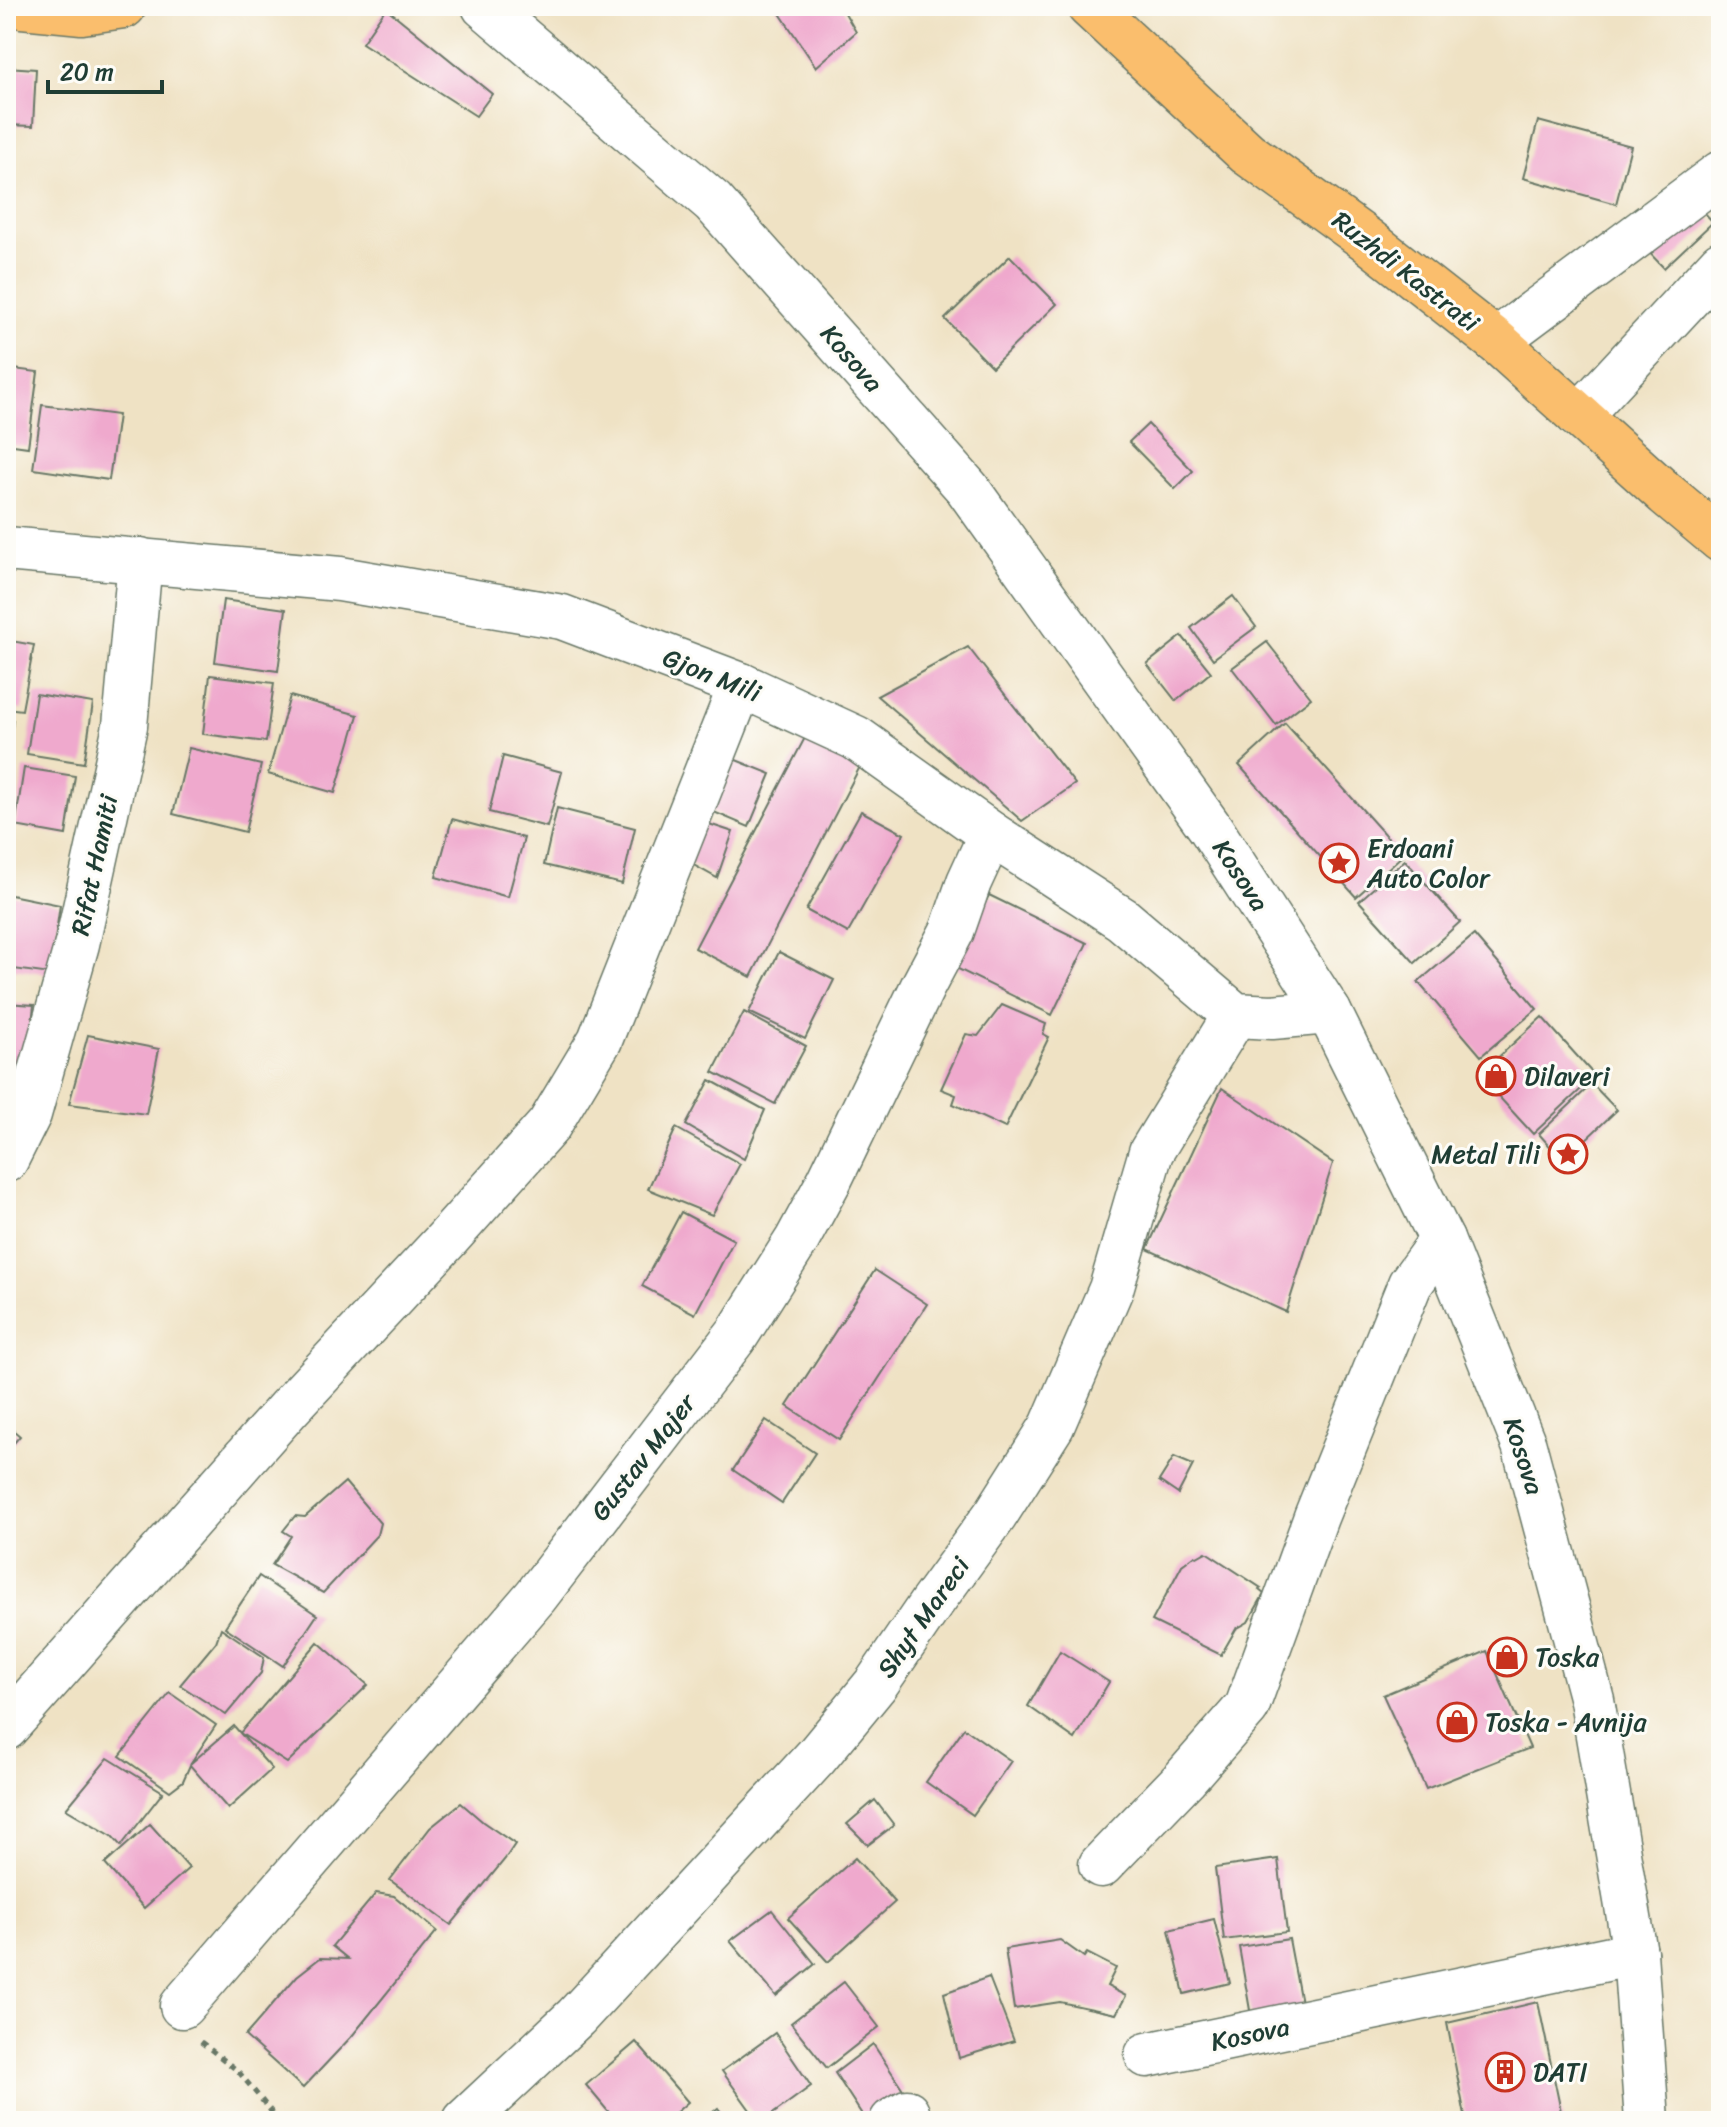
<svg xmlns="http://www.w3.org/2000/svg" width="1727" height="2127" viewBox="0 0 1727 2127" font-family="Sriracha,sans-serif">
	<rect width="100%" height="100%" fill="#fdfcf7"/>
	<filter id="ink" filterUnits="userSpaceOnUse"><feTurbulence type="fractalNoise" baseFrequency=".0125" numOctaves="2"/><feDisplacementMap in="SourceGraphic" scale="16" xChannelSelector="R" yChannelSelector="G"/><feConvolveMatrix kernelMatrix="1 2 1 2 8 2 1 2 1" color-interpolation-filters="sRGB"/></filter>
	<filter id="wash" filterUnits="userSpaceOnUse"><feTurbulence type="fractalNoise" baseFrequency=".006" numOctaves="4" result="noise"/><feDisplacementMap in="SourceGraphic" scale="32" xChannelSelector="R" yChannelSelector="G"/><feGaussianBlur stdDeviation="1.8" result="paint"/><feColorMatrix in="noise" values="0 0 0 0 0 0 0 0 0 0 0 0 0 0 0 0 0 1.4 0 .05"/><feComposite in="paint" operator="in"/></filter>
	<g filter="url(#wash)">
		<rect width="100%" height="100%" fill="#efe2c4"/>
		<g id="blocks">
			<!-- building -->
			<g fill="#efa9cd">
				<polygon points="775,6 841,6 856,32 816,67"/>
				<polygon points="386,8 492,94 476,116 362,43"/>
				<polygon points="6,67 36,69 33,126 6,125"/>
				<polygon points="1538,121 1631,146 1616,204 1523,178"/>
				<polygon points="1691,198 1713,222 1664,268 1642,245"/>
				<polygon points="1010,256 1057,304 992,367 945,319"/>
				<polygon points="6,368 38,372 28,447 6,444"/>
				<polygon points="42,405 118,415 109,480 33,469"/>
				<polygon points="1148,424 1193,471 1175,489 1129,442"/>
				<polygon points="1233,596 1256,627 1213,659 1191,628"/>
				<polygon points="223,600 286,609 278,671 215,662"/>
				<polygon points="6,629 13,630 11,641 34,645 22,710 6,708"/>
				<polygon points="1182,636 1211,672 1176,701 1147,664"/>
				<polygon points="1267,642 1311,698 1276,725 1232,668"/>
				<polygon points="968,647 1075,784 1022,821 877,696"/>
				<polygon points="210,675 274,683 266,742 203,734"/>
				<polygon points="36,694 93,703 84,763 27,754"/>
				<polygon points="290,696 358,715 335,793 268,774"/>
				<polygon points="6,719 13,720 8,759 6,759"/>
				<polygon points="1285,723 1403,855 1356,897 1239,765"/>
				<polygon points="810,728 865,757 751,977 695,948"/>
				<polygon points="189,748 261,765 245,832 173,814"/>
				<polygon points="503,756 562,772 547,827 489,812"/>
				<polygon points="731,758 771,774 749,827 709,810"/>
				<polygon points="24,768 75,776 66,835 15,826"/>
				<polygon points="557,808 635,828 622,884 544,865"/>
				<polygon points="861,811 904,834 848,933 806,910"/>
				<polygon points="452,819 524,838 508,897 436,877"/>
				<polygon points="703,822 733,832 717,878 690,863"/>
				<polygon points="1405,860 1460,922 1415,963 1359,901"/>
				<polygon points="6,894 60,905 50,974 6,968"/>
				<polygon points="989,895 1087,943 1052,1015 954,967"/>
				<polygon points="1474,935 1537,1009 1481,1056 1418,982"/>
				<polygon points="779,952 834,980 805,1039 749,1012"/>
				<polygon points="6,1003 34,1005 27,1069 6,1068"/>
				<polygon points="1002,1005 1046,1024 1043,1034 1049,1037 1005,1128 953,1104 956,1095 941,1089 966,1034 978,1036"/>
				<polygon points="744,1012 806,1046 775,1104 713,1072"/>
				<polygon points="1542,1017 1595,1076 1533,1134 1479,1075"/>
				<polygon points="88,1035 159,1049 146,1114 69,1104"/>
				<polygon points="710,1080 765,1110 744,1159 686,1125"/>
				<polygon points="1592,1084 1617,1110 1563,1161 1539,1134"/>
				<polygon points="1222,1088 1333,1163 1286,1312 1147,1249"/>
				<polygon points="676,1128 740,1164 712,1215 648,1189"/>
				<polygon points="681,1212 734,1240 695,1314 642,1286"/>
				<polygon points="875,1270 927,1304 839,1440 787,1406"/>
				<polygon points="766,1420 815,1453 782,1503 733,1470"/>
				<polygon points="6,1424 20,1436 6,1452"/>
				<polygon points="1174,1457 1193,1465 1178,1494 1159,1481"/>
				<polygon points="345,1482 380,1523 377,1535 323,1593 272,1565 291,1536 283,1531 295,1516 305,1517"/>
				<polygon points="1206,1552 1261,1588 1259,1590 1264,1594 1248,1622 1236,1629 1221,1655 1152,1621 1182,1565 1194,1556 1197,1557"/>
				<polygon points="259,1576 317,1615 283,1666 225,1627"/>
				<polygon points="221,1628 264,1657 261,1673 226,1715 180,1685 216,1642"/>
				<polygon points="318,1642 368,1685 287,1763 240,1733 272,1769 228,1809 190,1765 183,1781 170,1791 120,1756 170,1693 216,1725 190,1764 234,1726 240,1733"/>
				<polygon points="1060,1651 1109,1682 1075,1739 1028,1706"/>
				<polygon points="1487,1651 1530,1748 1426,1789 1383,1695"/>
				<polygon points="964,1728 1011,1761 973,1815 926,1782"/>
				<polygon points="108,1758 163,1792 121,1846 112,1836 66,1809"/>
				<polygon points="875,1800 894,1825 868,1845 847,1824"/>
				<polygon points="461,1803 483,1822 515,1844 505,1859 451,1925 390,1880 430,1828"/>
				<polygon points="150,1824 189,1868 144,1908 105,1864"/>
				<polygon points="855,1858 895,1902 828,1962 788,1918"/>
				<polygon points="1278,1859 1287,1932 1224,1940 1215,1868"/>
				<polygon points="376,1893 394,1896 437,1931 352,2036 303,2088 245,2036 297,1976 320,1958 348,1959 332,1946"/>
				<polygon points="772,1910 815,1964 776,1996 730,1941"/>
				<polygon points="1214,1919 1230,1983 1184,1994 1169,1930"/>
				<polygon points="1289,1939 1302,2008 1251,2016 1239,1947"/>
				<polygon points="1060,1940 1084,1957 1087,1953 1116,1968 1107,1986 1126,1996 1116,2014 1060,2002 1014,2009 1005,1949"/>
				<polygon points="989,1977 1014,2041 959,2058 944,1993"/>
				<polygon points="844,1982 879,2027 827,2068 791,2023"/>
				<polygon points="1538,2002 1563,2121 1466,2121 1447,2023"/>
				<polygon points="775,2033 811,2086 763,2121 758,2121 722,2071"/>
				<polygon points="636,2042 688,2102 666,2121 616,2121 586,2085"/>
				<polygon points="873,2044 904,2091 865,2119 835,2073"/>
				<polygon points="718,2108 728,2121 702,2121"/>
			</g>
		</g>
	</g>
	<g filter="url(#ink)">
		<use href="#blocks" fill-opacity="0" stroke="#687766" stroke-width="2"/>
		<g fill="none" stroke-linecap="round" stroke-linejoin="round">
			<!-- minor casing -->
			<g stroke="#687766" stroke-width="47">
				<g id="minor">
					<polyline points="484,6 713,202 967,488 1211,829 1329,1012 1442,1240 1524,1445 1592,1700 1635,1953 1647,2121"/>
					<polyline points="1496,341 1721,173"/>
					<polyline points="1579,416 1721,263"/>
					<polyline points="6,549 340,579 562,617 741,685 856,738 991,834 1122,919 1235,1015 1272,1017 1329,1012"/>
					<polyline points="6,1160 29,1114 77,944 125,726 140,560"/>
					<polyline points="6,1728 288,1409 448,1238 549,1125 600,1040 741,685"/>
					<polyline points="1101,1865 1185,1778 1247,1707 1316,1517 1410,1284 1442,1240"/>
					<polyline points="182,2006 536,1596 738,1333 797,1240 829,1181 923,986 952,931 969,882 991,834"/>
					<polyline points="1147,2055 1635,1953"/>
					<polyline points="465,2121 576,2017 816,1757 876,1684 930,1605 996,1514 1052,1426 1111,1289 1151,1152 1235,1015"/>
					<polyline points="892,2121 907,2112"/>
				</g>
			</g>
			<!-- major casing -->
			<g stroke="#687766" stroke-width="47">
				<g id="major">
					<polyline points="22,6 82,12 124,6"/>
					<polyline points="1089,6 1247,153 1366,239 1496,341 1666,494 1721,540"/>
				</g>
			</g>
			<!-- path -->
			<polyline stroke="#687766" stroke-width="5" stroke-dasharray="6 6" stroke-linecap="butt" points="201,2042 238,2071 274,2115 275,2121"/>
			<!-- minor -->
			<use href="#minor" stroke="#fff" stroke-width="44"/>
			<!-- major -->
			<use href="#major" stroke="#fabe6d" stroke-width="44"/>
		</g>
	</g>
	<!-- icons -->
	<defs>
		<g id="sight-ring" transform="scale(2)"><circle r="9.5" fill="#fdfcf7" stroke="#c8321e" stroke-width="1.5"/><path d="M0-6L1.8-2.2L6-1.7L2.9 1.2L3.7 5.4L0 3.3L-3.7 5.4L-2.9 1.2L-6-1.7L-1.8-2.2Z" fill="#c8321e"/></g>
		<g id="shop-ring" transform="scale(2)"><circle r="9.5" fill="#fdfcf7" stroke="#c8321e" stroke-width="1.5"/><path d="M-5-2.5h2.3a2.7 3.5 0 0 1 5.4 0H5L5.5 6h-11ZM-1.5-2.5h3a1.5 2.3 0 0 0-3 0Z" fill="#c8321e"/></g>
		<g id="building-ring" transform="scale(2)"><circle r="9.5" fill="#fdfcf7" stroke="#c8321e" stroke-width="1.5"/><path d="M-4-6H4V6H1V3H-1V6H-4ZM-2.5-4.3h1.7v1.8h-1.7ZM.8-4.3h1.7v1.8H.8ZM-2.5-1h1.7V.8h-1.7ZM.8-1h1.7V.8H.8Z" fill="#c8321e"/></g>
	</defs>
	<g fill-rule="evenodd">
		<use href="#sight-ring" x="1339" y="863"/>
		<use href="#shop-ring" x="1496" y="1076"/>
		<use href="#sight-ring" x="1568" y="1154"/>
		<use href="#shop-ring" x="1507" y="1657"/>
		<use href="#shop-ring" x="1457" y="1722"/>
		<use href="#building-ring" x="1505" y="2072"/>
	</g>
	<g text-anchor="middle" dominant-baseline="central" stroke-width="6" stroke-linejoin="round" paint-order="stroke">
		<!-- street labels -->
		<g font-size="26" fill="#1f3d34" stroke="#fdfcf7">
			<text transform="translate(1406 271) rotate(38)">Ruzhdi Kastrati</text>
			<text transform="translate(852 358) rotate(49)">Kosova</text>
			<text transform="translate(712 675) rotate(22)">Gjon Mili</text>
			<text transform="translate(94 865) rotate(-78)">Rifat Hamiti</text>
			<text transform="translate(1241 875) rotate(57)">Kosova</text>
			<text transform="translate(1524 1456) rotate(72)">Kosova</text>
			<text transform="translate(643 1457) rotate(-52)">Gustav Majer</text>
			<text transform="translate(923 1617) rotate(-55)">Shyt Mareci</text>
			<text transform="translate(1250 2034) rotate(-12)">Kosova</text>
		</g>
		<!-- poi labels -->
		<g font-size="26" fill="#1f3d34" stroke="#fdfcf7" text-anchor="start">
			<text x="1367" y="848">Erdoani<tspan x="1367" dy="30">Auto Color</tspan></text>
			<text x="1524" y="1076">Dilaveri</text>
			<text x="1540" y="1154" text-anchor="end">Metal Tili</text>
			<text x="1535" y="1657">Toska</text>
			<text x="1485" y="1722">Toska - Avnija</text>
			<text x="1533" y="2072">DATI</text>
		</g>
	</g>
	<!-- margin -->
	<rect width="1727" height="2127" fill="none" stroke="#fdfcf7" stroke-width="32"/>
	<!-- scale -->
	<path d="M48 80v12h114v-12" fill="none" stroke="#1f3d34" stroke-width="4"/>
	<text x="60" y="80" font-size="24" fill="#1f3d34" stroke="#fdfcf7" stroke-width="6" paint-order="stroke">20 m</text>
</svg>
